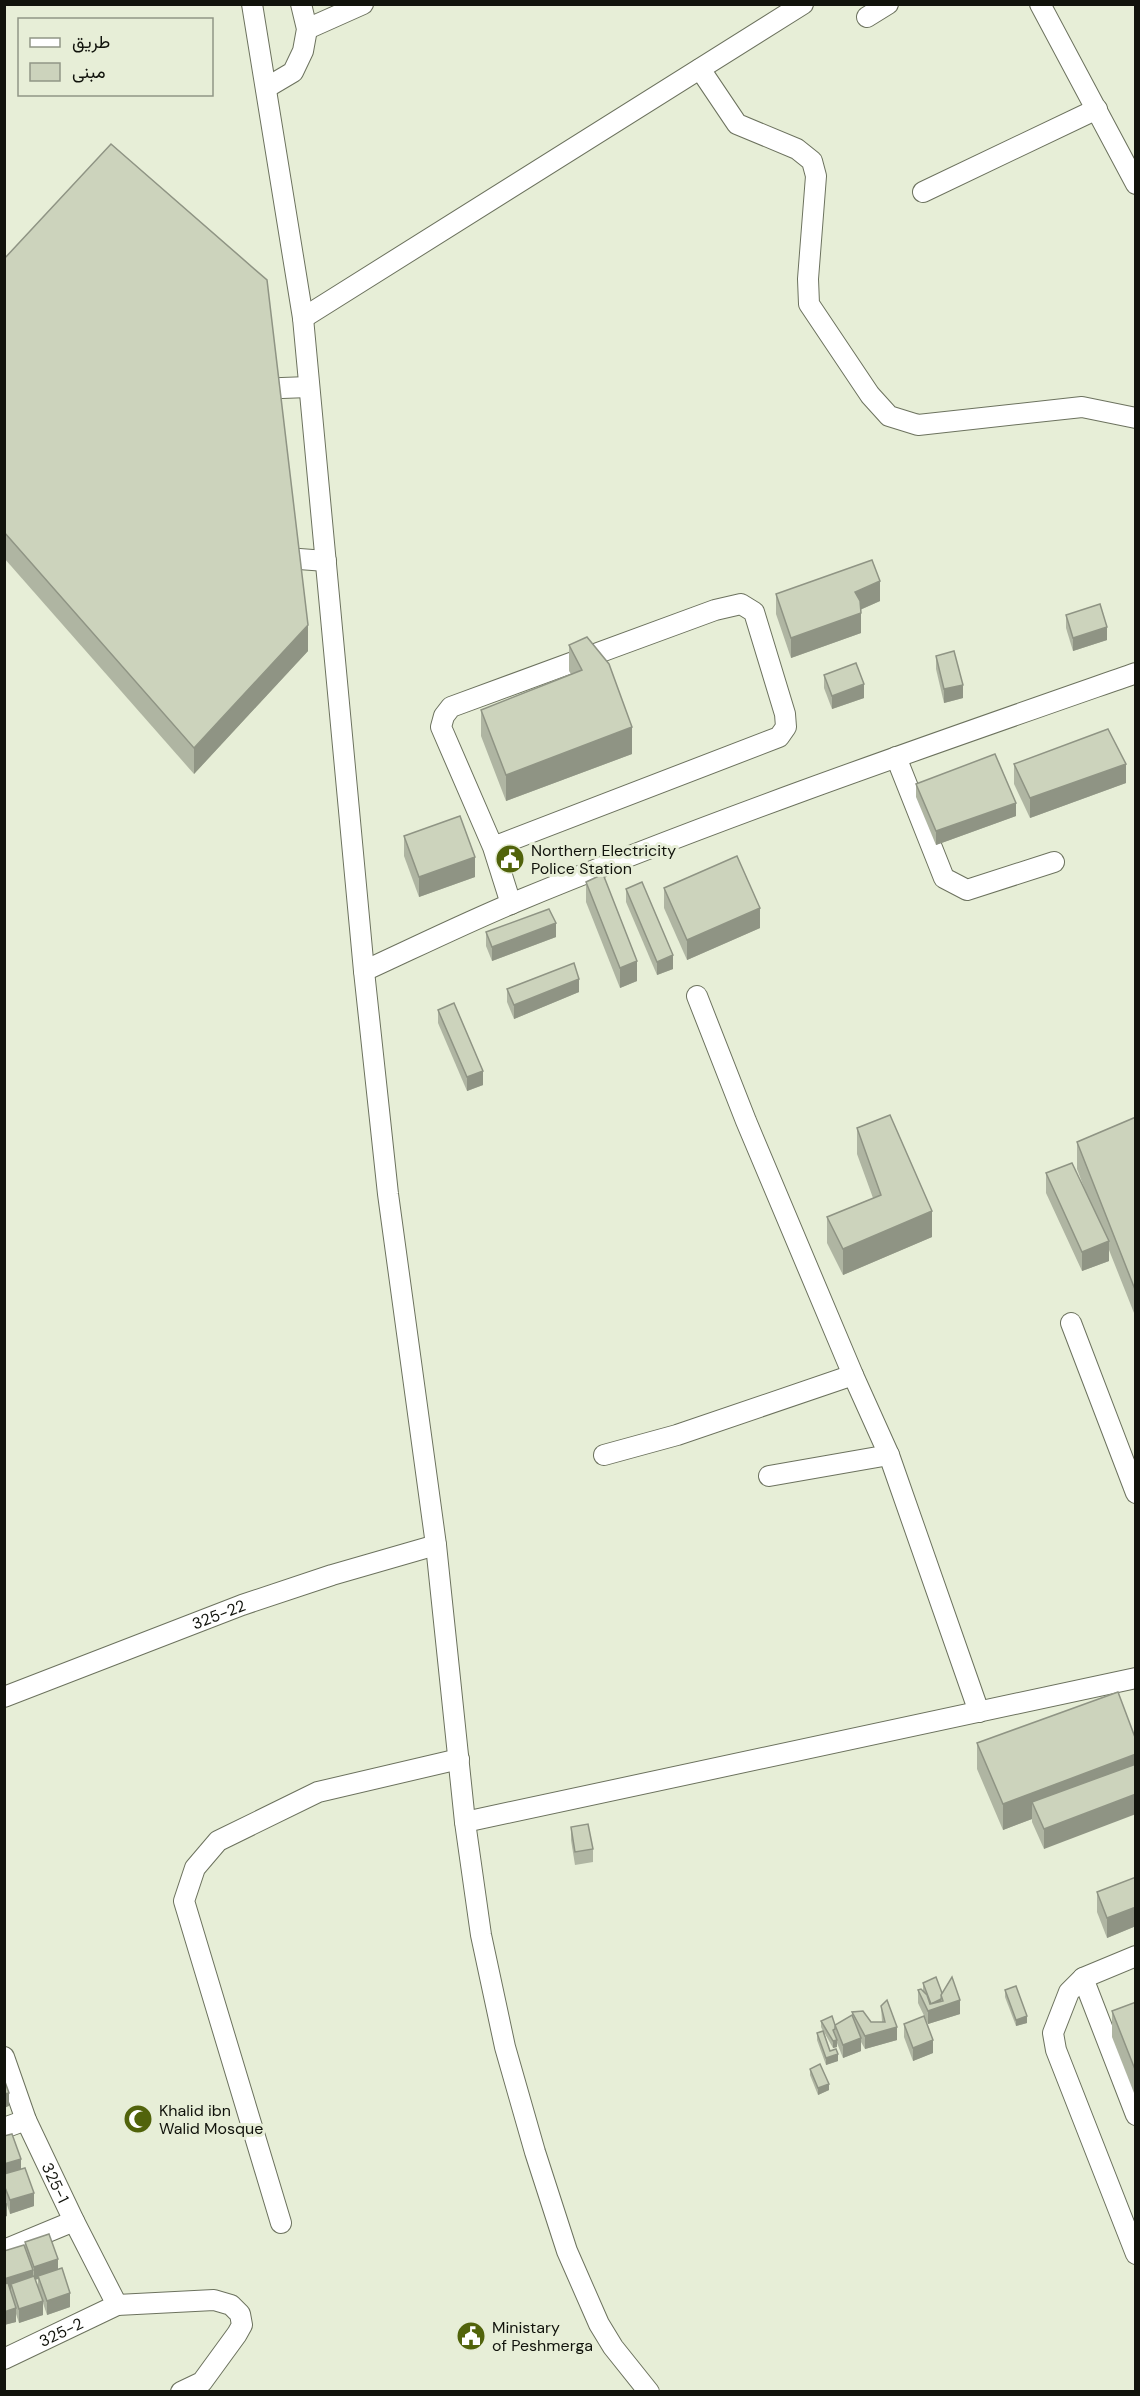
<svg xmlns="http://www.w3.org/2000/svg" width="1140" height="2396" viewBox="0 0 1140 2396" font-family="'DM Sans',Vazirmatn,sans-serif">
	<rect width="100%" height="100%" fill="#e7eed7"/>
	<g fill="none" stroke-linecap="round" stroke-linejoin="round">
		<!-- minor casing -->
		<g stroke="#6c725e" stroke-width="22">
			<g id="minor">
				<polyline points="252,4 303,318 364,971 388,1194 436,1545 465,1822 481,1935 505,2047 535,2152 567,2251 599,2324 613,2347 649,2392"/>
				<polyline points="1040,4 1136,184"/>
				<polyline points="867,17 888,4"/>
				<polyline points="307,29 363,4"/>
				<polyline points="700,69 737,124 797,149 812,161 816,176 808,279 809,304 870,395 889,416 918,425 1082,407 1136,418"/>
				<polyline points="266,88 293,72 303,51 307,29 301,4"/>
				<polyline points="923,192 1097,109"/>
				<polyline points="303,318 803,4"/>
				<polyline points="255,389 309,387"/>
				<polyline points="276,554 286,558 326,561"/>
				<polyline points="896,757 944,878 967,890 1054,862"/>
				<polyline points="493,847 779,737 786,727 785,714 754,612 741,604 715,610 451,707 444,716 441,727 493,847 511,904"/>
				<path d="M364 971C414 948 463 924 513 903 718 818 927 746 1136 673"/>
				<polyline points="697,996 746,1121 853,1375 889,1455 979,1712"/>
				<polyline points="1071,1323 1136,1493"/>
				<polyline points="604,1455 677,1435 853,1375"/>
				<polyline points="769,1476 889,1455"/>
				<path id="s1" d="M4 1697 242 1605 332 1575 436 1545"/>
				<polyline points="465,1822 1136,1678"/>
				<polyline points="1136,1956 1083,1978 1069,1992 1053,2033 1056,2050 1136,2254"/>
				<polyline points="1083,1978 1136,2115"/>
				<path id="s2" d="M4 2057 26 2120 74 2221 117 2305"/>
				<polyline points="4,2128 26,2120"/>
				<polyline points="281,2223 184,1901 195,1868 218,1841 318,1792 459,1759"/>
				<polyline points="4,2250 74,2221"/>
				<path id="s3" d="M4 2359 117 2305 214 2300 231 2305 240 2314 242 2325 237 2334 202 2382 181 2392"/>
			</g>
		</g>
		<!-- minor -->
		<use href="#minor" stroke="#fff" stroke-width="20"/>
	</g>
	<!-- wall -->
	<g fill="#afb5a2" fill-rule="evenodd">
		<polygon points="4,259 308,651 194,774 4,558"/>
		<polygon points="776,594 880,601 860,610 861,633 791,658 776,614"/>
		<polygon points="1066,615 1107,640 1073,651 1066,628"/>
		<polygon points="569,645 632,754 506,801 481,736 481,710 571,674 569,671"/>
		<polygon points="936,656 963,698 944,703 936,669"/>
		<polygon points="824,675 864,698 832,709 824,688"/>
		<polygon points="1014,764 1126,783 1030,818 1014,784"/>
		<polygon points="916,784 1016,816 936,845 916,797"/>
		<polygon points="404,836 475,877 419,897 404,856"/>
		<polygon points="586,882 637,981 620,988 586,902"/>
		<polygon points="664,888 760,928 687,960 664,908"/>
		<polygon points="626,889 673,969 657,975 626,902"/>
		<polygon points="486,932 556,937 492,961 486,946"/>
		<polygon points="507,989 579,992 514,1019 507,1002"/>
		<polygon points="438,1010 483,1085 467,1091 438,1023"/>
		<polygon points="1136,1117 1136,1318 1109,1250 1109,1261 1082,1271 1046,1193 1046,1173 1088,1198 1077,1169 1077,1142"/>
		<polygon points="857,1128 932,1237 843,1275 827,1243 827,1217 873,1198 857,1154"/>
		<polygon points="1136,1740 1044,1849 1032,1822 1032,1819 1003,1830 977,1769 977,1743"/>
		<polygon points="571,1827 593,1849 593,1862 575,1865 571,1840"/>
		<polygon points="1136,1877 1136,1926 1107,1938 1097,1912 1097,1892"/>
		<polygon points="923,1983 942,1993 960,2014 928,2024 918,2003 918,1990 923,1990"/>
		<polygon points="1005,1990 1027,2023 1016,2026 1005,1997"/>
		<polygon points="1136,2002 1136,2098 1112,2037 1112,2011"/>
		<polygon points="881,2006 897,2040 865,2049 861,2042 861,2051 843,2058 837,2043 837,2047 833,2048 824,2032 830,2051 838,2061 826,2065 817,2040 817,2033 823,2031 821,2027 821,2021 835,2025 852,2015 852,2012 871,2022 882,2022"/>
		<polygon points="904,2024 933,2053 913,2061 904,2037"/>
		<polygon points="810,2069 829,2090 818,2095 810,2075"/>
		<polygon points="4,2136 21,2169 34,2206 10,2214 7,2205 7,2216 4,2217"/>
		<path d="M25 2242 58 2270 70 2307 47 2315 43 2303V2315L19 2323 16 2314V2322L4 2325V2251L25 2250ZM38 2279V2288L35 2280Z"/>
	</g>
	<!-- shaded-wall -->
	<g fill="#8f9484">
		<polygon points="880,581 880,601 855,612 855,592"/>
		<polygon points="861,613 861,633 791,658 791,638"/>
		<polygon points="308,625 308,651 194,774 194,748"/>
		<polygon points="1107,627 1107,640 1073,651 1073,638"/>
		<polygon points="864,684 864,698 832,709 832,696"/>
		<polygon points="963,685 963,698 944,703 944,689"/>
		<polygon points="632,727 632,754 506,801 506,775"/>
		<polygon points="1126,764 1126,783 1030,818 1030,798"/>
		<polygon points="1016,803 1016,816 936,845 936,831"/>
		<polygon points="475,857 475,877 419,897 419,877"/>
		<polygon points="760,908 760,928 687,960 687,940"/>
		<polygon points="556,923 556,937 492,961 492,947"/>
		<polygon points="673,955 673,969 657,975 657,962"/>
		<polygon points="637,961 637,981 620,988 620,968"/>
		<polygon points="579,979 579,992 514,1019 514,1005"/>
		<polygon points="483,1071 483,1085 467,1091 467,1077"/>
		<polygon points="932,1211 932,1237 843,1275 843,1249"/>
		<polygon points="1109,1241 1109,1261 1082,1271 1082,1252"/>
		<polygon points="1136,1754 1136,1780 1032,1802 1032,1819 1003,1830 1003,1804"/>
		<polygon points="1136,1794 1136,1814 1044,1849 1044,1829"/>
		<polygon points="1136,1907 1136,1926 1107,1938 1107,1918"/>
		<polygon points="941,1999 941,2005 960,2000 960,2014 928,2024 928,2011 931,2004"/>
		<polygon points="1027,2016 1027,2023 1016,2026 1016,2020"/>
		<polygon points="897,2027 897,2040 865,2049 865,2036"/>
		<polygon points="861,2038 861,2051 843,2058 843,2045"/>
		<polygon points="837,2040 837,2047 833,2048 833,2041"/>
		<polygon points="933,2040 933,2053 913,2061 913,2048"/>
		<polygon points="838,2054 838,2061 826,2065 826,2058"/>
		<polygon points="829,2084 829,2090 818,2095 818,2088"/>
		<polygon points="9,2093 9,2106 4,2108 4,2094"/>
		<polygon points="21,2159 21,2172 4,2177 4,2164"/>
		<polygon points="34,2193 34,2206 10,2214 10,2200"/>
		<polygon points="7,2203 7,2216 4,2217 4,2204"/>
		<polygon points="58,2259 58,2272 38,2276 38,2279 34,2280 34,2267"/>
		<polygon points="33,2270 33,2284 11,2284 11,2290 4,2292 4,2279"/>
		<polygon points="70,2293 70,2307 47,2315 47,2301"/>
		<polygon points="43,2301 43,2315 19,2323 19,2309"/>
		<polygon points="16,2308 16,2322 4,2325 4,2312"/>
	</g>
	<!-- building -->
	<g fill="#ccd3bc" stroke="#8f9484" stroke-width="1.5">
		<polygon points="111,144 267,280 308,625 194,748 4,532 4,259"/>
		<polygon points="872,560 880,581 855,592 860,601 861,613 791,638 776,594"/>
		<polygon points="1100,604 1107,627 1073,638 1066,615"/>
		<polygon points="587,637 609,664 632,727 506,775 481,710 582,670 569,645"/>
		<polygon points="954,651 963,685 944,689 936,656"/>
		<polygon points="856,663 864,684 832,696 824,675"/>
		<polygon points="1108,729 1126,764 1030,798 1014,764"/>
		<polygon points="995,754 1016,803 936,831 916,784"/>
		<polygon points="460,816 475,857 419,877 404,836"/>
		<polygon points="737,856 760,908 687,940 664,888"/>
		<polygon points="603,874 637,961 620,968 586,882"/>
		<polygon points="642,882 673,955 657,962 626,889"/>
		<polygon points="549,909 556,923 492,947 486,932"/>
		<polygon points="574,963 579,979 514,1005 507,989"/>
		<polygon points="454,1003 483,1071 467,1077 438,1010"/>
		<polygon points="890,1115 932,1211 843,1249 827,1217 881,1195 857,1128"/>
		<polygon points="1136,1117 1136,1292 1077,1142"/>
		<polygon points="1072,1163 1109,1241 1082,1252 1046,1173"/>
		<polygon points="1118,1692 1136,1740 1136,1754 1003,1804 977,1743"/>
		<polygon points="1136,1764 1136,1794 1044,1829 1032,1802"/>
		<polygon points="588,1824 593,1849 575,1852 571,1827"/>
		<polygon points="1136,1877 1136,1907 1107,1918 1097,1892"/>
		<polygon points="936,1977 942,1993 941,1999 931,2004 923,1983"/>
		<polygon points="952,1977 960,2000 928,2011 918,1990 921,1989 927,1995 930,2004 943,2001 941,1995"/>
		<polygon points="1016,1986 1027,2016 1016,2020 1005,1990"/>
		<polygon points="887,2000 897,2027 865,2036 852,2012 863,2011 871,2022 885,2022 881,2006"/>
		<polygon points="1136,2002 1136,2072 1112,2011"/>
		<polygon points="852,2015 861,2038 843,2045 835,2025"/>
		<polygon points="832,2016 835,2025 835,2029 833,2030 837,2040 833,2041 821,2021"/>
		<polygon points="924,2016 933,2040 913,2048 904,2024"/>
		<polygon points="823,2031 830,2051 836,2049 838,2054 826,2058 817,2033"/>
		<polygon points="820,2064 829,2084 818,2088 810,2069"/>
		<polygon points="4,2079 9,2093 4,2094"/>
		<polygon points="12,2134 21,2159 4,2164 4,2136"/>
		<polygon points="25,2168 34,2193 10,2200 4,2185 4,2174"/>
		<polygon points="49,2234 58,2259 34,2267 25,2242"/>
		<polygon points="24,2245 33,2270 4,2279 4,2251"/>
		<polygon points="62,2268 70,2293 47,2301 38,2276"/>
		<polygon points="34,2276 43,2301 19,2309 11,2284"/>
		<polygon points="8,2283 16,2308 4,2312 4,2284"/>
	</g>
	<!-- icons -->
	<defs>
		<g id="civic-disc" transform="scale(1.5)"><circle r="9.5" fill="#51630b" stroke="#e7eed7"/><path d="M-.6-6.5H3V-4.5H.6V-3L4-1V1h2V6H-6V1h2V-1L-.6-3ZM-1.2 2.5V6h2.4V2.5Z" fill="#fff"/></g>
		<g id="mosque-disc" transform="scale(1.5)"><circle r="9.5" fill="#51630b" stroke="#e7eed7"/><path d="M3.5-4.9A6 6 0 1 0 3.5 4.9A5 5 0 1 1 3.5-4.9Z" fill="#fff"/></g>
	</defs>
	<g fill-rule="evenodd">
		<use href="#civic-disc" x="510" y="859"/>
		<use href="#mosque-disc" x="138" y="2119"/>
		<use href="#civic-disc" x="471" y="2336"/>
	</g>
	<g text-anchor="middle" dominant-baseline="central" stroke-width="6" stroke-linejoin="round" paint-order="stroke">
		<!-- poi labels -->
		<g font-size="16" fill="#11130c" stroke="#e7eed7" text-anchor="start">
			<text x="531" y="850">Northern Electricity<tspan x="531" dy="18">Police Station</tspan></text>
			<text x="159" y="2110">Khalid ibn<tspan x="159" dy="18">Walid Mosque</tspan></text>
			<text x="492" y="2327">Ministary<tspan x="492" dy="18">of Peshmerga</tspan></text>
		</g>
		<!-- street labels -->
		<g font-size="16" fill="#11130c" stroke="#e7eed7">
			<text stroke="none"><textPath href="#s1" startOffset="230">325-22</textPath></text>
			<text stroke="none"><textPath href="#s2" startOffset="136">325-1</textPath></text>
			<text stroke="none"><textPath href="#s3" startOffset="63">325-2</textPath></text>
		</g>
	</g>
	<!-- border -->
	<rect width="1140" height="2396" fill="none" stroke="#11130c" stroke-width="12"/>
	<!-- legend -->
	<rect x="18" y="18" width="195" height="78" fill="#e7eed7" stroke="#919686" stroke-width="1.5"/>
	<rect x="30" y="38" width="30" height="9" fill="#ffffff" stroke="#919686" stroke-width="1.5"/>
	<text x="72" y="48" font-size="18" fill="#11130c">طريق</text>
	<rect x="30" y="63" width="30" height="18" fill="#ccd3bc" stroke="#919686" stroke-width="1.5"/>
	<text x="72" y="78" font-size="18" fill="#11130c">مبنى</text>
</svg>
